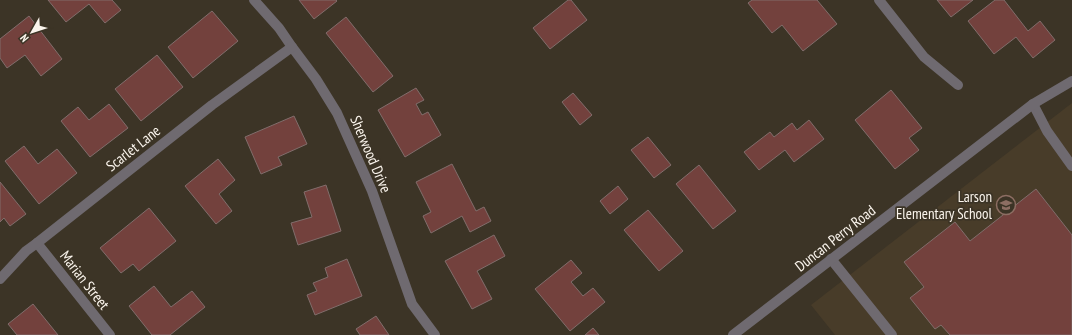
<svg xmlns="http://www.w3.org/2000/svg" width="1072" height="335" viewBox="0 0 1072 335" font-family="'PT Sans Narrow',sans-serif">
	<rect width="100%" height="100%" fill="#3c3426"/>
	<!-- built -->
	<polygon fill="#483c29" points="1072,103 1072,335 835,335 811,305"/>
	<!-- building -->
	<g fill="#73413d" stroke="#816d6b">
		<polygon points="48,0 112,0 121,10 105,23 89,4 66,22"/>
		<polygon points="299,0 336,0 337,1 314,19"/>
		<polygon points="568,0 571,0 587,20 550,49 533,28"/>
		<polygon points="752,0 817,0 837,24 803,51 782,25 772,33 748,3"/>
		<polygon points="937,0 973,0 951,17"/>
		<polygon points="995,0 1004,0 1028,31 1040,21 1055,40 1033,58 1016,37 994,54 968,21"/>
		<polygon points="212,11 238,41 193,78 168,47"/>
		<polygon points="29,16 62,59 41,76 25,55 7,68 0,58 0,39"/>
		<polygon points="346,17 393,76 373,92 326,33"/>
		<polygon points="157,55 183,87 141,121 115,89"/>
		<polygon points="416,88 424,100 416,104 422,115 428,112 441,135 405,157 378,110"/>
		<polygon points="891,90 922,128 909,138 919,150 895,169 855,120"/>
		<polygon points="573,93 592,115 580,125 562,102"/>
		<polygon points="109,104 128,128 90,157 61,121 78,107 89,120"/>
		<polygon points="294,116 307,144 278,157 282,165 261,174 245,137"/>
		<polygon points="809,120 824,139 794,162 785,150 759,170 744,152 770,132 774,137 792,123 797,130"/>
		<polygon points="648,137 671,165 654,178 631,150"/>
		<polygon points="24,146 38,164 57,149 77,173 39,204 5,161"/>
		<polygon points="218,159 235,180 219,194 232,211 216,224 185,186"/>
		<polygon points="452,164 476,211 484,207 491,221 470,232 462,216 431,233 423,216 431,212 416,182"/>
		<polygon points="699,165 736,211 713,229 676,184"/>
		<polygon points="0,182 26,214 10,226 4,218 0,222"/>
		<polygon points="326,185 341,231 298,245 291,223 312,217 304,192"/>
		<polygon points="618,186 628,199 610,214 600,201"/>
		<polygon points="1036,189 1072,235 1072,335 950,335 941,325 935,329 910,298 924,287 904,262 955,222 970,241"/>
		<polygon points="149,208 176,241 139,271 133,264 121,273 100,248"/>
		<polygon points="648,210 683,251 659,271 624,230"/>
		<polygon points="494,235 505,256 477,271 492,299 472,309 445,261"/>
		<polygon points="347,259 362,296 315,315 307,295 317,291 313,283 328,277 325,268"/>
		<polygon points="571,260 582,273 571,282 583,296 593,288 605,302 570,331 535,289"/>
		<polygon points="154,286 171,307 192,291 205,307 170,335 152,335 129,306"/>
		<polygon points="33,304 58,335 17,335 8,324"/>
		<polygon points="376,316 389,335 360,335 356,329"/>
		<polygon points="593,328 599,335 585,335"/>
	</g>
	<g fill="none" stroke-linecap="round" stroke-linejoin="round">
		<!-- minor -->
		<g stroke="#6f6a70" stroke-width="10">
			<polyline points="254,0 279,28 292,47 316,79 337,113 372,191 412,304 435,335"/>
			<polyline points="879,0 924,57 958,85"/>
			<polyline points="1033,104 1047,131 1072,166"/>
			<polyline points="37,243 110,335"/>
			<polyline points="831,259 892,335"/>
			<polyline points="0,279 26,251 37,243 212,105 292,47"/>
			<polyline points="733,335 1033,104 1072,81"/>
		</g>
	</g>
	<!-- icons -->
	<defs>
		<g id="school-ring" transform="scale(1)"><circle r="9.5" fill="#3c3426" stroke="#8d6e63" stroke-width="1.5"/><path d="M0-5L7-2L0 1L-7-2ZM-4 1L0 2.5L4 1V4Q0 6-4 4Z" fill="#8d6e63"/></g>
	</defs>
	<g fill-rule="evenodd">
		<use href="#school-ring" x="1006" y="205"/>
	</g>
	<g text-anchor="middle" dominant-baseline="central" stroke-width="3.5" stroke-linejoin="round" paint-order="stroke">
		<!-- street labels -->
		<g font-size="15" fill="#faf4ec" stroke="#3c3426">
			<text transform="translate(133 148) rotate(-38)">Scarlet Lane</text>
			<text transform="translate(371 154) rotate(67)">Sherwood Drive</text>
			<text transform="translate(835 238) rotate(-38)">Duncan Perry Road</text>
			<text transform="translate(85 280) rotate(52)">Marian Street</text>
		</g>
		<!-- poi labels -->
		<g font-size="15" fill="#faf4ec" stroke="#3c3426" text-anchor="end">
			<text x="992" y="196">Larson<tspan x="992" dy="17">Elementary School</tspan></text>
		</g>
	</g>
	<!-- north arrow -->
	<g transform="translate(32 32) rotate(231)" stroke="#3c3426" stroke-width="3" paint-order="stroke">
	<path d="M0-3L7 15L0 10L-7 15Z" fill="#faf4ec"/>
	<text y="-6" font-size="11" font-weight="bold" text-anchor="middle" fill="#faf4ec">N</text>
	</g>
</svg>
